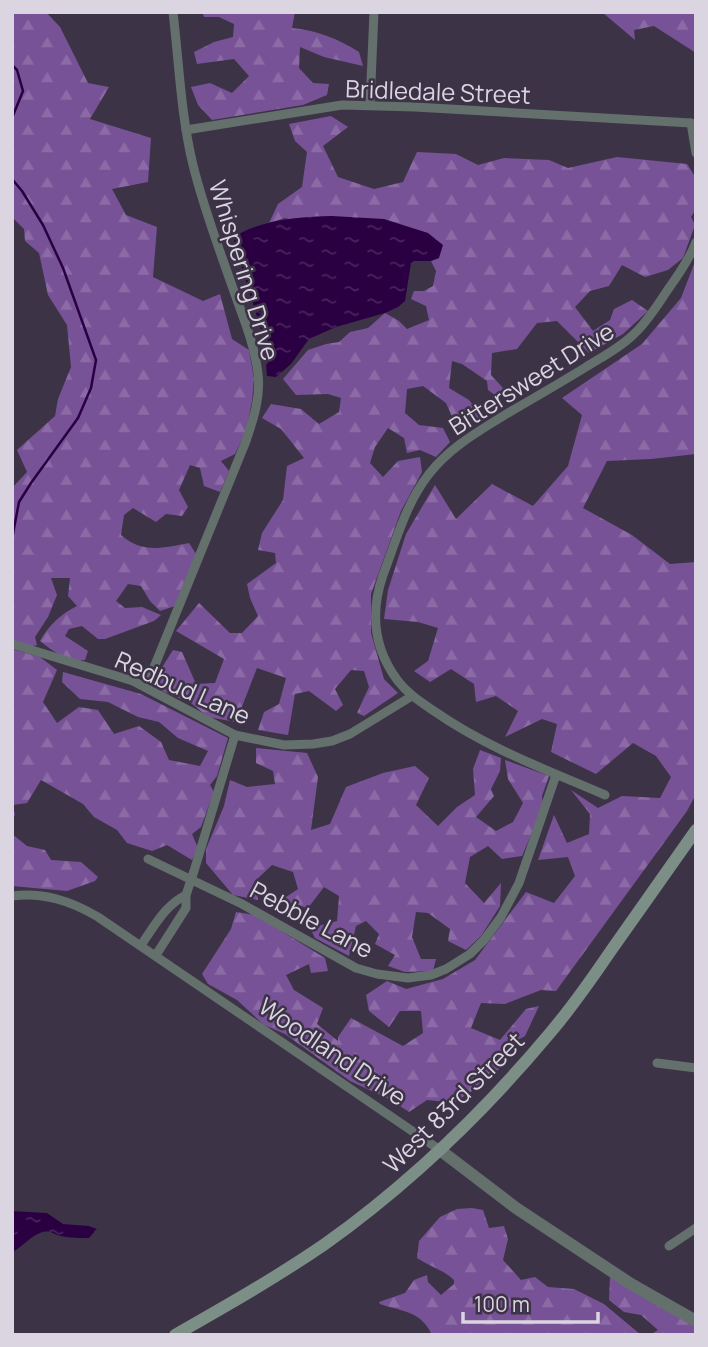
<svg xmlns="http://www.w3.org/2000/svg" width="708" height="1347" viewBox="0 0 708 1347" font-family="Manrope,sans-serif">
	<defs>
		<pattern id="forest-firs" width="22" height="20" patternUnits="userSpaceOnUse" patternTransform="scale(1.75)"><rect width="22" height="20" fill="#785297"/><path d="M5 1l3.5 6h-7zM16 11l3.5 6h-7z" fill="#8b6aa5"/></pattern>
		<pattern id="water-ripples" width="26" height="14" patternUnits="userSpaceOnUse" patternTransform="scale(1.75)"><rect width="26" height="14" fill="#2b0043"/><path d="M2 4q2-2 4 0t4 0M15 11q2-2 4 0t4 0" fill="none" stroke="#49245e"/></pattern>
	</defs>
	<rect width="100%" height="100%" fill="#3d3347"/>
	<!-- forest -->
	<g fill="url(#forest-firs)">
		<path d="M12 12H46L60 27 88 83 109 87 90 119 151 138 148 182 112 189 126 215 157 227 153 277 203 301 220 294 232 339 249 350 254 379 252 401 246 431 235 454 221 461 229 471 220 492 204 486 200 468 190 465 179 490 188 507 182 516 166 514 156 522 133 508 124 515 121 535C143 554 162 548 189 543L196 554 175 606 160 611 150 601 141 586 128 584 116 601 125 608 142 607 161 615 154 621 105 639H98L82 626 69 629 65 636 88 651 85 660C67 662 54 652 40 641 48 626 62 613 77 606L68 596 70 578H51L57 595 48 617 35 637 37 645 30 647 12 641V488L27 472 17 450 55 416 58 399 71 367 67 325 48 295 39 253 25 241 24 229 12 217Z"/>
		<path d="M202 12H295L292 28C319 31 336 38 359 52L363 66 324 57 300 47 299 68 313 83 329 84 327 95 303 105 212 120 198 105 191 87 210 83 232 93 249 76 234 59 197 64 194 52 214 42 233 37 234 24 219 17H204Z"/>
		<polygon points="602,12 696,12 696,53 654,26 634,30 635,40"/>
		<polygon points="331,116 348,127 323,146 338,177 374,189 403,182 417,152 456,154 478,165 504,158 549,160 568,168 617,157 687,164 696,178 696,209 691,217 695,225 683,258 668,270 645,277 622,265 609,286 590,291 575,307 593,331 610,320 614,309 632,300 648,311 623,334 589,353 557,321 537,323 517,349 492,353 491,375 503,388 499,398 488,390 487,381 462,364 452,361 449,388 469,400 481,415 469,426 457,428 446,403 423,386 407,389 405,413 419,425 443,428 450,442 436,457 420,450 407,453 404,438 388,428 375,447 370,463 383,477 398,461 420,457 422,472 401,511 371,594 371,633 384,679 398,693 364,716 357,713 369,687 364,671 351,670 335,689 343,705 336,711 309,691 295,694 288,735 258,730 264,712 279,704 286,678 257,668 236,722 208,717 191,703 162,691 156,677 173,650 182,652 196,684 215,683 224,659 176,631 199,603 230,633 242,633 258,616 250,598 247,584 276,563 275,553 258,550 262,533 283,500 287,466 304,458 281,429 262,418 271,404 301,409 319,424 339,412 341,398 328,394 296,395 283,379 308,350 326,344 339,342 350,332 368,328 385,313 399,321 407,329 429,320 426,306 411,299 414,291 424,291 433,286 436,271 431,261 439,258 285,218 269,223 278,204 302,187 307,152 295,141 289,124"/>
		<path d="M696 259V454L651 459 607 461 583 508 632 535 670 564 696 562V794L687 811 556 991 541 990 505 1004 481 1003 471 1028 500 1040 526 1009 539 1006 525 1036 516 1041C508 1070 477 1087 454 1103L427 1100 409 1112 391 1100 350 1081 285 1034 264 1025 237 1000 208 984 202 974 231 929 236 912 255 915 325 958 328 971 311 973 309 964 286 975 294 990 323 1008 317 1024 338 1041V1037L351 1018 403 1046 423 1033 421 1011H400L389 1027 369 1011 366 995 387 981 406 989 443 979 475 960 526 892 554 903 575 876 568 857 538 860 554 815 567 843 589 834 590 814 571 790 598 808 622 796 660 798 671 777 656 756 633 743 596 774 551 752 557 724 542 719 505 737 518 711 496 696 476 702 474 684 451 669 430 682 414 671 428 661 438 628 418 622 384 619 388 590 406 534 435 485 456 519 492 484 533 506 568 466 582 415 562 398 642 344 681 298Z"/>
		<polygon points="12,649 40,657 57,670 43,702 57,723 79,707 98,710 114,734 139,726 161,742 169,760 200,766 208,751 178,738 159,722 138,717 108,702 80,699 62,682 63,672 141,694 228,738 217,776 210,785 214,792 201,827 192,834 198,848 192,860 167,845 152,851 127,843 117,830 94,817 83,804 41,780 27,803 13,805 15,815 12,818"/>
		<polygon points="256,748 307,753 318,777 311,830 330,824 346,787 383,773 415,766 429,778 416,805 438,826 457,807 475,795 473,769 480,750 501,758 500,771 491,789 494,796 476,817 496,831 513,822 523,803 508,779 505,760 549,776 542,796 543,806 522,856 502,859 488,846 470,857 465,883 484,903 501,883 500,906 481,936 466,950 448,941 450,929 428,913 416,912 412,937 421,959 436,959 433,971 405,972 388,966 395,955 375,944 379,934 366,921 356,926 349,956 315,938 310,928 337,921 339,896 324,887 308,908 280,901 298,889 293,872 272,865 255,881 258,900 233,895 206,863 206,849 224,806 230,780 247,787 275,784 273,771 256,763"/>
		<polygon points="12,834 27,846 45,850 51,860 81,862 98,877 95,881 67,891 12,886"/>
		<path d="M472 1208 483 1210 489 1228 504 1226 508 1239 503 1260 521 1280 535 1277 548 1287 574 1289 604 1304 641 1335H432C421 1311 404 1312 380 1304L379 1302 405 1293 414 1280 427 1275 428 1282 441 1295 454 1284V1280C444 1270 430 1267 417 1258L419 1241 440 1217 457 1209Z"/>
		<polygon points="610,1277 667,1307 696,1328 696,1335 650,1335 658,1330 641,1315 624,1312 609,1300"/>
	</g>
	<!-- water -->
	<g fill="url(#water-ripples)">
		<path d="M332 216 384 219 428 233 443 245 439 258 431 261H414L411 263 405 301 398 307 385 313 336 327 309 339 291 364 276 377 267 376 264 339 234 243 235 236C265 219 299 217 332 216Z"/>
		<path d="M12 1211 47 1213 63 1224 89 1226 97 1229 89 1238C81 1238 70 1238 61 1236 52 1234 50 1229 40 1233 29 1237 23 1247 12 1252Z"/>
	</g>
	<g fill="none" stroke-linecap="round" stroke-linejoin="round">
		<!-- stream -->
		<g stroke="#2b0043" stroke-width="2.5">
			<polyline points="12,65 17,70 23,91 12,118"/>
			<polyline points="12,179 22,191 43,225 63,268 96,360 91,388 78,418 31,483 19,502 12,539"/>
		</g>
		<!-- minor -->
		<g stroke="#64706b" stroke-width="9">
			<polyline points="370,105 374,12"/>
			<polyline points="691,123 696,153"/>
			<polyline points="186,130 342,105 415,107 691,123"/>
			<polyline points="12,644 133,681 235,735 284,745 313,744 332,741 350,734 412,696"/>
			<path d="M146 687 246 441C253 420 261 397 258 374 255 347 245 322 236 297 221 254 204 210 193 165 181 116 179 63 173 12"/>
			<path d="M605 795C547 770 487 748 434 711 421 702 408 694 398 681 373 648 370 613 383 575 396 541 406 503 429 474 450 447 479 431 508 413 534 398 560 383 586 367 602 357 620 348 634 334 648 321 658 304 669 288 679 274 690 258 696 242"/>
			<polyline points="148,859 242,904 356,968 377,974 408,978 431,975 446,969 470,954 484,940 501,917 519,883 556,775"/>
			<path d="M12 896C44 892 71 901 98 917L440 1150"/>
			<path d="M141 945C154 927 165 905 186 895"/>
			<polyline points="156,955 186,908 186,895 194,871 235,735"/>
			<polyline points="657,1063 696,1068"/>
			<polyline points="669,1246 696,1228"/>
		</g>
		<!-- tertiary -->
		<polyline stroke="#64706b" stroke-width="12" points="440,1150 516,1208 631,1284 696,1321"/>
		<!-- secondary -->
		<path stroke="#7c8f87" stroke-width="12" d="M175 1335C226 1306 277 1277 325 1244 409 1184 484 1112 550 1033 572 1007 591 980 610 952 639 911 667 871 696 830"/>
	</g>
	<g text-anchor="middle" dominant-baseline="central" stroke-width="5" stroke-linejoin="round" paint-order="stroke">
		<!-- street labels -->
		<g font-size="24" fill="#dbd5e1" stroke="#3d3347">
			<text transform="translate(438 91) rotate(2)">Bridledale Street</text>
			<text transform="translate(245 270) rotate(73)">Whispering Drive</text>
			<text transform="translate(531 378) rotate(-32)">Bittersweet Drive</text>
			<text transform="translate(183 687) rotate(24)">Redbud Lane</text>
			<text transform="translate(312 919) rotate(28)">Pebble Lane</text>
			<text transform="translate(333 1051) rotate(34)">Woodland Drive</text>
			<text transform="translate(453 1102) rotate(-45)">West 83rd Street</text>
		</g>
	</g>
	<!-- border -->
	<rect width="708" height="1347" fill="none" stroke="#dbd5e1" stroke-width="28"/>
	<!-- scale -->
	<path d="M463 1312v10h135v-10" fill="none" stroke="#dbd5e1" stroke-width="3.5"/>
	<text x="474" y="1312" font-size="21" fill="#dbd5e1" stroke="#3d3347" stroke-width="5" paint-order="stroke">100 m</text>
</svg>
